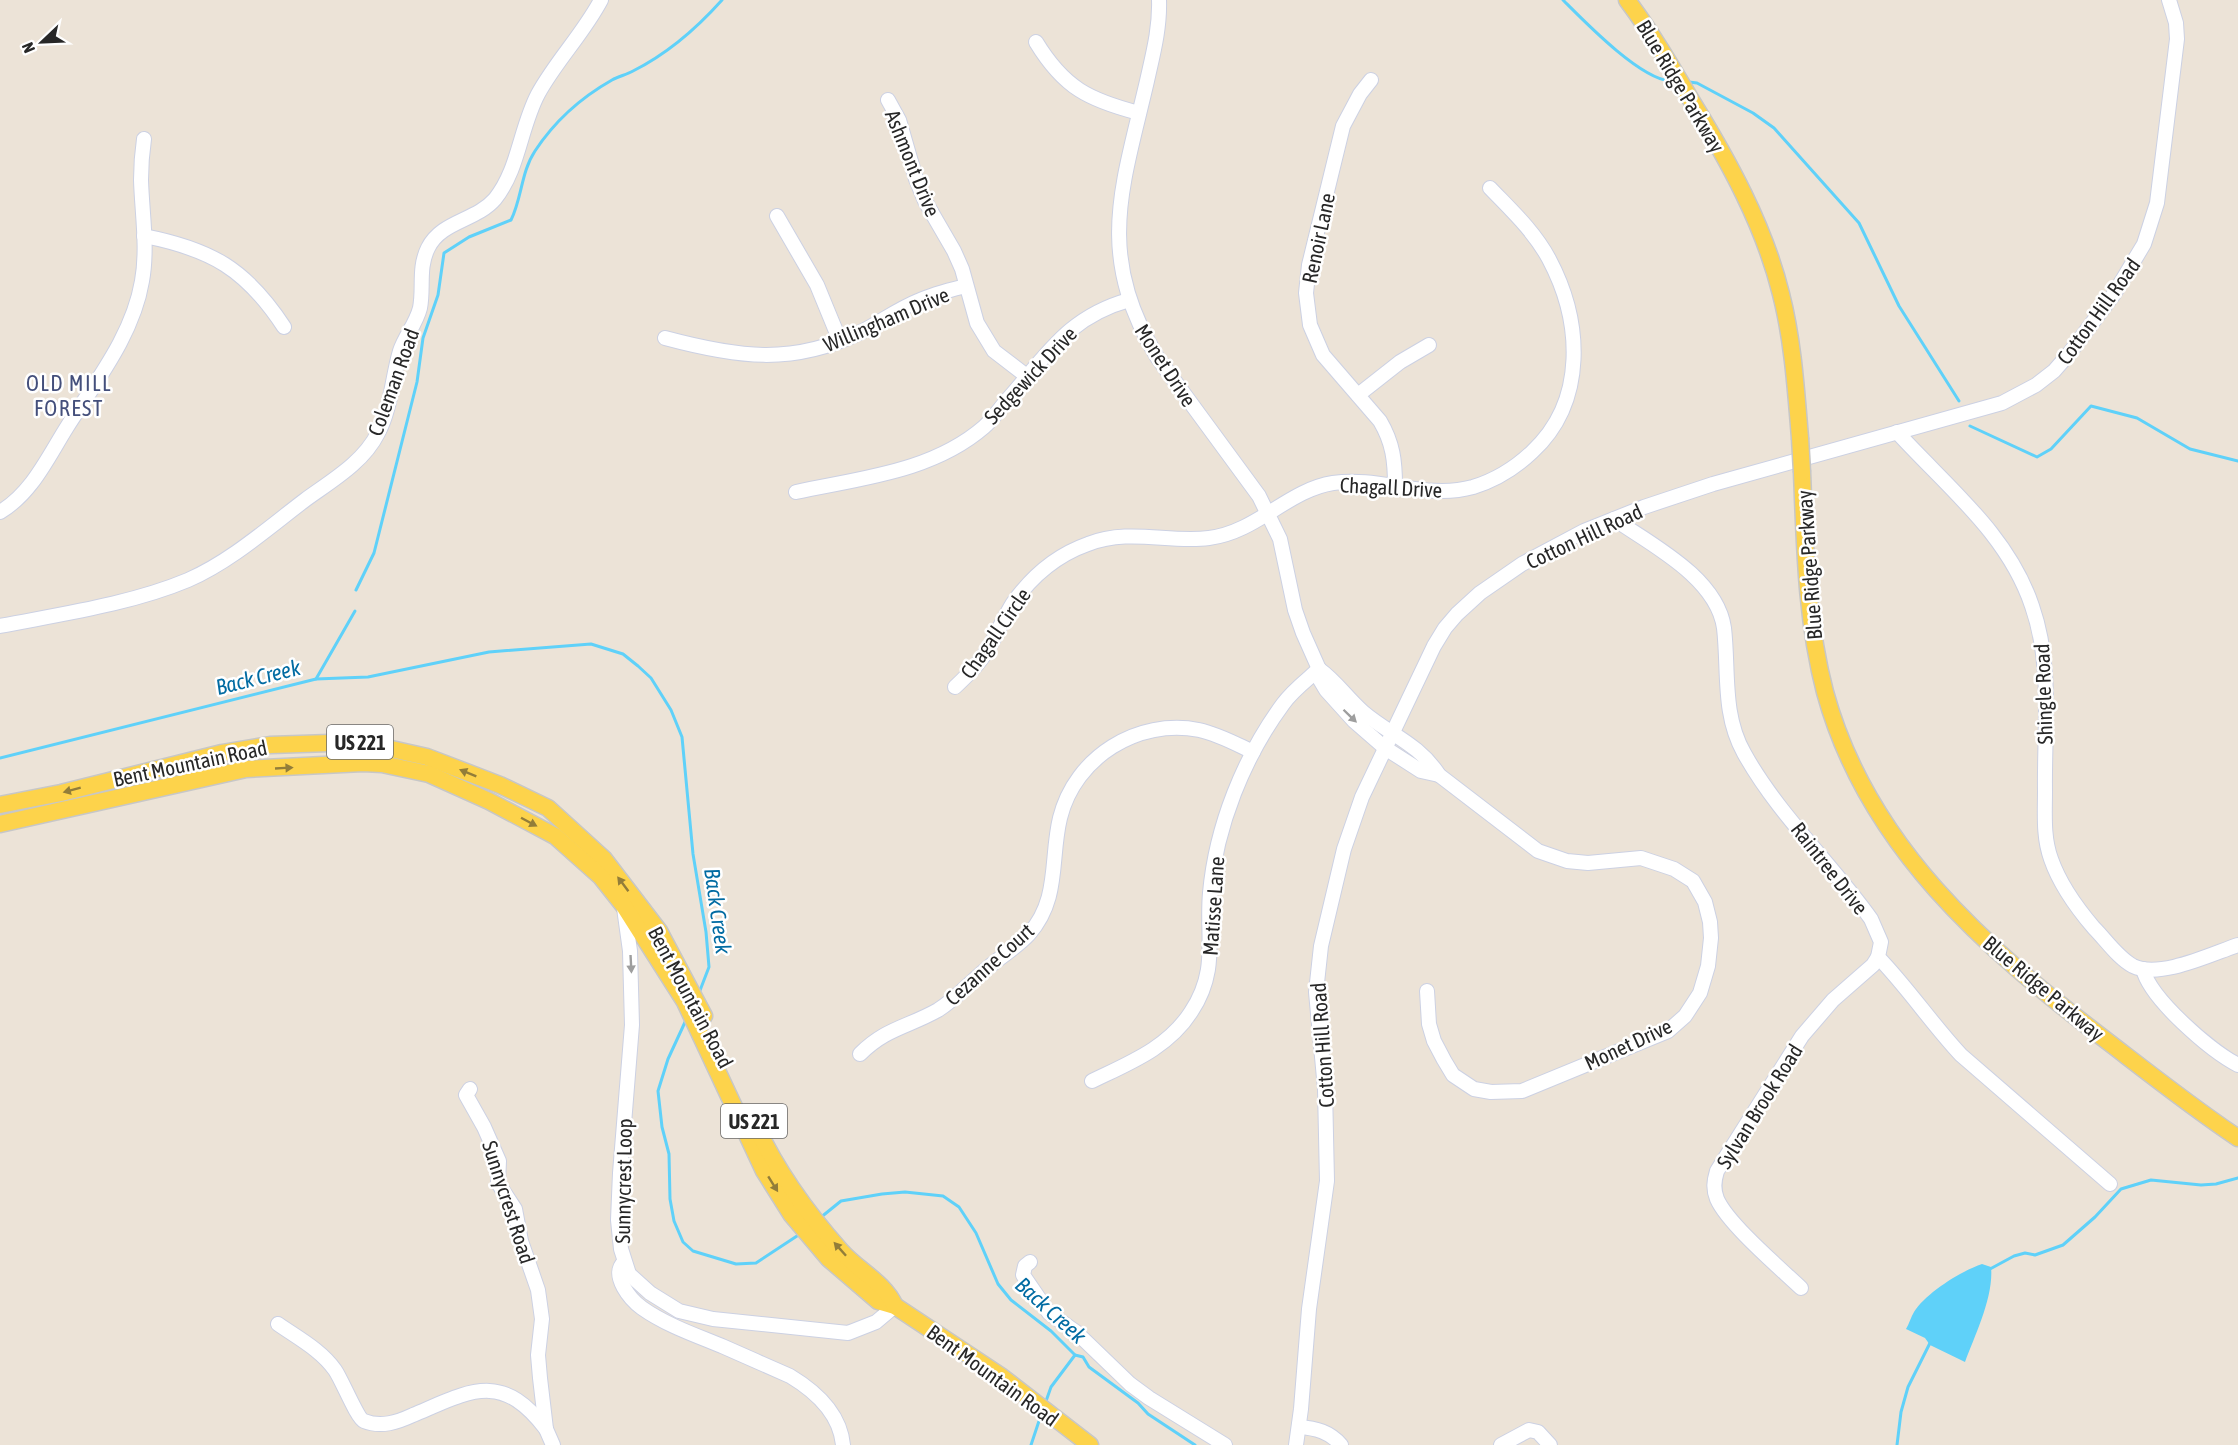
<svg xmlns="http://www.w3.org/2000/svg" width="2238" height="1445" viewBox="0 0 2238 1445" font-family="'Asap Condensed',sans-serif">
	<rect width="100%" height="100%" fill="#ece3d7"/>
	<!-- water -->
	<path fill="#5fd1f9" d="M1982 1264 1991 1267C1994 1296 1975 1335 1965 1362L1930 1345 1925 1338 1906 1329C1909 1324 1911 1317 1914 1312 1926 1293 1961 1271 1982 1264Z"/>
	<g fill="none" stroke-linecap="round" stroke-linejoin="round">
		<!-- stream -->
		<g stroke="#5fd1f9" stroke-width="3">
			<path d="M1563 0C1585 22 1639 78 1670 81"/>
			<polyline points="1689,82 1697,83 1753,113 1774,128 1859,223 1899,306 1959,401"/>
			<polyline points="1970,426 2037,457 2051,449 2091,406 2137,418 2190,449 2238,461"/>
			<path d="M356 590 374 553 417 382 423 338 438 295 444 253 469 237 511 220C522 198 521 172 535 151 554 122 582 97 612 80 619 76 626 75 633 71 667 54 697 28 722 0"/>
			<polyline points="316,679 355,611"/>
			<polyline points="0,758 316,679 368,677 489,652 591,644 623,654 638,666 651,678 671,710 682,737 693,854 706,932 709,967 699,993"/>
			<polyline points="686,1020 668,1059 658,1091 662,1127 669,1154 670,1199 674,1221 683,1242 693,1251 736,1264 756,1263 800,1234"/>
			<polyline points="820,1218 841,1201 882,1194 905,1192 943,1196 959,1207 976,1233 998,1284 1011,1300 1051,1331 1075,1355 1083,1357 1089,1367 1138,1403 1148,1414 1195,1445"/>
			<polyline points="1990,1269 2014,1256 2025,1253 2035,1255 2063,1245 2095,1217 2121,1189 2151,1180 2201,1185 2216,1184 2238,1178"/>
			<polyline points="1045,1404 1051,1387 1075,1355"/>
			<polyline points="1031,1445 1041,1415"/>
			<polyline points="1897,1445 1901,1412 1908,1387 1930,1343"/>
		</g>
		<!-- minor casing -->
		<g stroke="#ccd1e3" stroke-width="16">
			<g id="minor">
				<path d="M1159 0C1160 28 1153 54 1147 81 1122 189 1095 253 1157 357L1259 496 1280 539 1295 610 1303 633 1319 669 1320 680 1326 690 1354 721 1385 748 1421 771 1439 775"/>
				<path d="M1036 42C1064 88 1089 100 1139 113"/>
				<path d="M1371 80 1360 94 1343 126 1309 265 1306 293 1310 325 1323 355 1380 421C1393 443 1395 461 1395 486"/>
				<polyline points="888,100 899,120 916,179 925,201 954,251 962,269 977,323 994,351 1028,377"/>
				<polyline points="777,216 817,285 840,341"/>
				<path d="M144 236C211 249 246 269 284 327"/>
				<path d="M665 338C736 357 792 366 861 332 881 322 898 309 918 301 933 294 950 290 966 286"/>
				<polyline points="1358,395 1400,362 1429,345"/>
				<path d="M1897 432C1947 487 2008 534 2032 606 2053 666 2044 729 2045 791 2045 814 2043 837 2051 859 2060 885 2076 907 2094 928 2106 940 2118 958 2133 966 2160 979 2211 954 2238 945"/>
				<path d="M796 492C860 478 932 472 984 427 993 419 1000 408 1008 399 1047 355 1068 317 1129 300"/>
				<path d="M0 512C32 493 48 457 67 427 96 381 133 335 142 281 148 248 142 213 141 180 141 166 142 153 144 139"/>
				<path d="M1614 519C1652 545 1717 578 1724 628 1729 671 1722 714 1744 753 1777 813 1831 863 1871 919L1881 942 1878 957C1908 988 1932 1024 1961 1055L2110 1184"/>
				<path d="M0 626C61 614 131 604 188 580 231 561 268 528 305 500 331 481 363 463 378 433 391 409 392 378 400 351 405 336 416 324 420 308 424 288 418 268 428 248 441 221 476 221 495 199 519 169 520 128 538 94 556 61 583 34 601 0"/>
				<path d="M1319 669C1336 681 1347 698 1363 712 1390 735 1418 743 1439 775L1538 851 1567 861 1588 863 1641 858 1674 869 1693 881 1705 902 1710 922 1711 938 1708 966 1700 993 1685 1016 1668 1031 1522 1091 1491 1092 1474 1089 1453 1075 1444 1060 1434 1041 1429 1024 1427 991"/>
				<path d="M955 687C969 674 983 660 992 642 999 629 1005 616 1013 603 1032 576 1057 555 1088 544 1129 528 1168 543 1209 538 1257 532 1288 490 1333 483 1380 476 1426 500 1473 487 1496 480 1515 468 1532 452 1587 401 1582 321 1549 259 1534 231 1511 210 1490 188"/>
				<polyline points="624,908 630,951 632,1025 620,1173 618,1220 621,1249 629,1274 650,1293 679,1311 713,1319 848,1333 876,1322 895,1306"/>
				<path d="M2143 969C2150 999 2211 1051 2238 1065"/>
				<path d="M860 1054C886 1028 908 1027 938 1010 957 998 972 980 990 966 1002 956 1018 946 1029 934 1060 899 1050 859 1060 818 1075 757 1138 718 1199 730 1218 734 1236 744 1253 752"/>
				<path d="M1092 1081C1129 1063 1168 1048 1191 1012 1219 970 1206 937 1210 893 1216 826 1244 757 1283 704 1293 690 1307 680 1319 669"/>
				<polyline points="470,1089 466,1095 484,1127 499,1161 498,1183 515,1209 521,1241 538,1290 542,1319 538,1355 540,1378 546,1429 553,1445"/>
				<path d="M624 1262C610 1276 631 1300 642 1308 666 1325 695 1335 722 1346 745 1356 767 1366 790 1376 815 1391 840 1413 843 1445"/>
				<polyline points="1030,1262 1025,1266 1023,1275 1049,1313 1076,1332 1130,1384 1149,1398 1225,1445"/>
				<path d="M1801 1288C1780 1268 1728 1224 1717 1199 1713 1189 1714 1181 1717 1171L1802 1036 1833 1000 1873 965 1878 957"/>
				<path d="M278 1324C298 1338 321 1350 335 1370 342 1380 357 1418 364 1421 381 1428 398 1422 413 1415 470 1391 501 1370 546 1429"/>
				<path d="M1299 1427C1316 1428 1330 1432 1341 1445"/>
				<polyline points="1296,1445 1301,1409 1309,1309 1327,1181 1325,1089 1316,992 1321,946 1344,849 1362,797 1434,646 1445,628 1457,614 1480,593 1522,564 1584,531 1644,507 1713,484 2002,403 2036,385 2054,371 2068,355 2114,294 2144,244 2157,203 2177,39 2176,23 2169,0"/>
				<polyline points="1501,1445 1529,1430 1538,1432 1550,1445"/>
			</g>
		</g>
		<!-- major casing -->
		<g stroke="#c7c7c7" stroke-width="19">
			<g id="major">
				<path d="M1627 0C1651 32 1671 66 1691 100 1728 160 1764 225 1781 294 1793 341 1796 390 1800 438"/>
				<path d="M1802 472C1805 546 1806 620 1825 692 1867 846 1985 948 2107 1041 2150 1074 2193 1108 2238 1138"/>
				<polyline points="0,805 61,793 222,753 270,745 360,742 427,757 500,785 548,808 604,859 659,931 704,1016"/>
				<polyline points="0,824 246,769 363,763 382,764 429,774 489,801 555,836 601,877 624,906 685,1002 764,1171 791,1214 829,1259 878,1301 895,1306 1002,1377 1090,1445"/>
				<path d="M756 1126C777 1171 808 1214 841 1251 859 1271 884 1282 895 1306"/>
			</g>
		</g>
		<!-- minor -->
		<use href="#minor" stroke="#fff" stroke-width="14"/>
		<!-- major -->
		<use href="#major" stroke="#fdd34b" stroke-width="16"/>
		<!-- major-bridge casing -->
		<g stroke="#c7c7c7" stroke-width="19" stroke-linecap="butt">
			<polyline id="major-bridge" points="1800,438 1802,472"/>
		</g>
		<!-- major-bridge -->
		<use href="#major-bridge" stroke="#fdd34b" stroke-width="16"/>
	</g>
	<!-- one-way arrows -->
	<defs><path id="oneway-solid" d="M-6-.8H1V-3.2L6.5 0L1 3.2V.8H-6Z" transform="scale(1.5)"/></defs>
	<g fill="#9e9e9e">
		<use href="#oneway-solid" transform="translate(1350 716) rotate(44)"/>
		<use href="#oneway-solid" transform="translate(631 964) rotate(87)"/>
	</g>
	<g fill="#927d39">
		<use href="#oneway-solid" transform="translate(284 768) rotate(-3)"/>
		<use href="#oneway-solid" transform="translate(468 773) rotate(-158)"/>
		<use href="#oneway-solid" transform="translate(72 790) rotate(165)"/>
		<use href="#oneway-solid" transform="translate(529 822) rotate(28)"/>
		<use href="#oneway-solid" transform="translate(623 884) rotate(-127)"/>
		<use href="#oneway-solid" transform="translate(773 1184) rotate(58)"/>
		<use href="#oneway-solid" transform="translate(840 1249) rotate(-132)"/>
	</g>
	<g text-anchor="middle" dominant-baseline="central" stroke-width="5" stroke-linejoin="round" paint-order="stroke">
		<!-- shield labels -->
		<g fill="#fff" stroke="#686868" stroke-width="1.5">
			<rect x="327" y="725" width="66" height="34" rx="4.5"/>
			<rect x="721" y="1104" width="66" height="34" rx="4.5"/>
		</g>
		<g font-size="20" font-weight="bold" fill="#272727">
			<text x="360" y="742">US 221</text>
			<text x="754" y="1121">US 221</text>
		</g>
		<!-- street labels -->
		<g font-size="21" fill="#272727" stroke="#fff">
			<text transform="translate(1681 86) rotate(59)">Blue Ridge Parkway</text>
			<text transform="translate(913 163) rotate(68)">Ashmont Drive</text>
			<text transform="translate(1318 238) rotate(-78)">Renoir Lane</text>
			<text transform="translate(2098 311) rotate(-54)">Cotton Hill Road</text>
			<text transform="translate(886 319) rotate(-23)">Willingham Drive</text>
			<text transform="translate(1166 365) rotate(57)">Monet Drive</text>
			<text transform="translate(1030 375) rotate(-47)">Sedgewick Drive</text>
			<text transform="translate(393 382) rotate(-70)">Coleman Road</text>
			<text transform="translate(1391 487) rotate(3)">Chagall Drive</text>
			<text transform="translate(1584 536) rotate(-25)">Cotton Hill Road</text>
			<text transform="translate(1809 565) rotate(-94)">Blue Ridge Parkway</text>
			<text transform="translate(995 633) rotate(-55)">Chagall Circle</text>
			<text transform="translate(2043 694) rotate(-92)">Shingle Road</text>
			<text transform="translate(190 763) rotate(-12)">Bent Mountain Road</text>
			<text transform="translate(1830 868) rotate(52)">Raintree Drive</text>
			<text transform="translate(1213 906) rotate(-86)">Matisse Lane</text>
			<text transform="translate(989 964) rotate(-42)">Cezanne Court</text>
			<text transform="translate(2044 988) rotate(40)">Blue Ridge Parkway</text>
			<text transform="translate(691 997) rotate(62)">Bent Mountain Road</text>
			<text transform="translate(1628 1044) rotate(-25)">Monet Drive</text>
			<text transform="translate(1322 1045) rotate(-94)">Cotton Hill Road</text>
			<text transform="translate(1759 1106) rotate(-58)">Sylvan Brook Road</text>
			<text transform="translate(623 1181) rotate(-89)">Sunnycrest Loop</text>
			<text transform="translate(509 1202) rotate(72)">Sunnycrest Road</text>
			<text transform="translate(993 1375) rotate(36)">Bent Mountain Road</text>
		</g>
		<!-- neighbourhood labels -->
		<g font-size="22" letter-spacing="1.5" fill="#444f7b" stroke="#fff">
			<text x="69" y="383">OLD MILL<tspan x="69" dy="25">FOREST</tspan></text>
		</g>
		<!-- water labels -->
		<g font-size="22" font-style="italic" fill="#016ba2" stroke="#fff">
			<text transform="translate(258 677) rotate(-14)">Back Creek</text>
			<text transform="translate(718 911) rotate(82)">Back Creek</text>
			<text transform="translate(1051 1310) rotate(42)">Back Creek</text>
		</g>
	</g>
	<!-- north arrow -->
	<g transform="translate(42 42) rotate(247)" stroke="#ffffff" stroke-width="4.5" paint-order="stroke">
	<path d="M0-4.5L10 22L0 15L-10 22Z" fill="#272727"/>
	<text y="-9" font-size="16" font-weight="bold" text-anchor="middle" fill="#272727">N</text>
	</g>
</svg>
